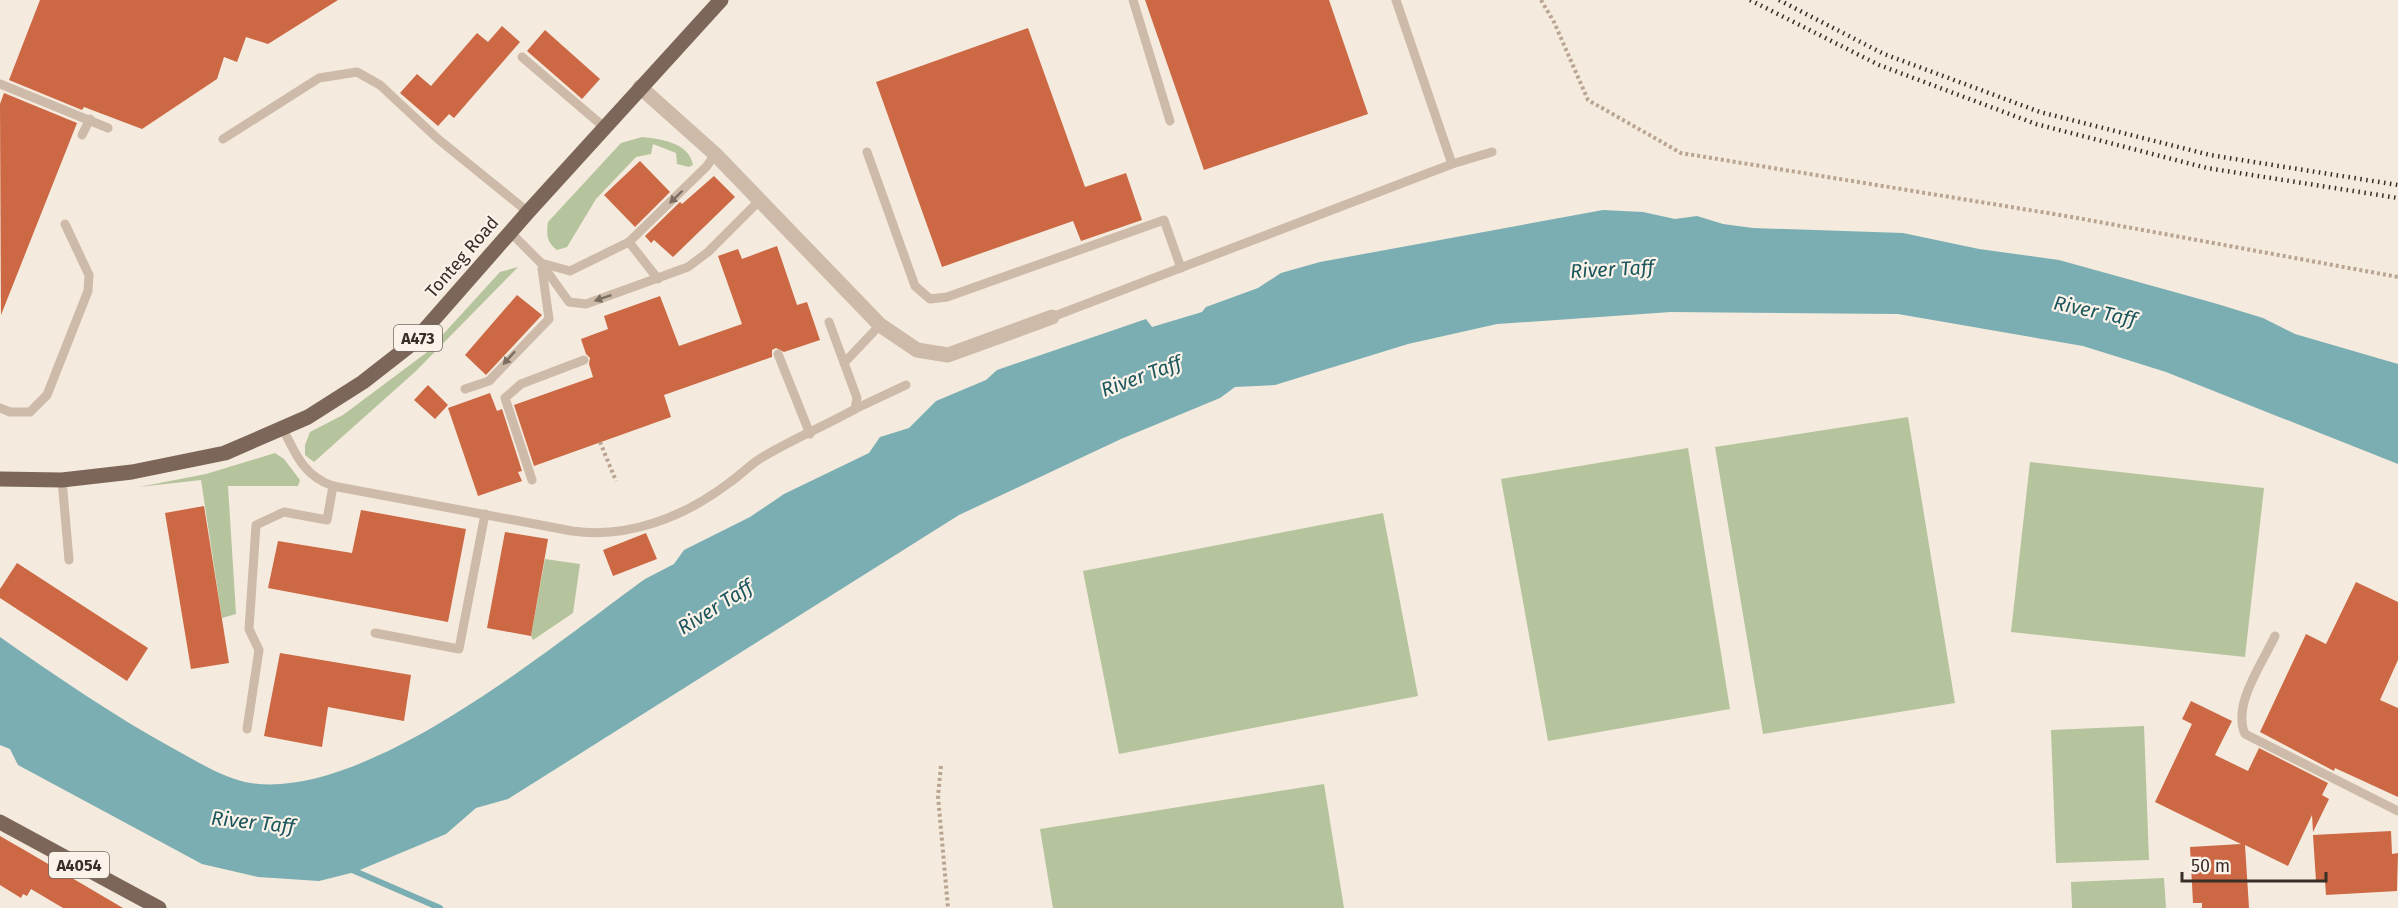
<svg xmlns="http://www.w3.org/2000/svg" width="2398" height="908" viewBox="0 0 2398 908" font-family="'Fira Sans',sans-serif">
	<rect width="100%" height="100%" fill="#f4eadd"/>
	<!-- green -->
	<g fill="#b5c49c">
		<path d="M642 137C660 139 689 142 693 165L689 167 677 164 676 153 653 144 651 154 636 157 596 199 567 247 557 250C547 243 546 234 548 222L621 143Z"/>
		<polygon points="518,267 416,371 314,462 305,455 305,445 310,432 343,415 426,353 500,272"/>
		<polygon points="1908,417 1955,703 1763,734 1715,447"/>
		<polygon points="1688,448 1730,709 1548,741 1501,479"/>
		<polygon points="275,453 284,459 300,480 298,486 228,486 236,614 222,618 201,480 139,487 206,474"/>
		<polygon points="2030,462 2264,488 2245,657 2011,632"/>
		<polygon points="1383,513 1418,696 1119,754 1083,571"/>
		<polygon points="545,559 580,564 573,613 533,640 531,636"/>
		<polygon points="2144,726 2149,860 2056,863 2051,730"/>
		<polygon points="1324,784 1344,908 1053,908 1040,829"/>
		<polygon points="2164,878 2166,908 2072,908 2071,882"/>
	</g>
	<!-- water -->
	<path fill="#7aaeb2" d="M1603 210 1643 212 1675 219 1697 216 1723 224 1753 228 1903 233 1979 249 2059 260 2214 303 2263 318 2295 334 2398 364V464L2166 372 2083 346 1898 314 1671 312 1497 324 1408 344 1275 385 1235 387 1220 398 1121 439 959 515 508 799 476 808 446 834 355 872 319 881 258 877 202 864 18 765 10 749 0 745V637C57 677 114 716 176 750 198 762 220 776 245 782 362 806 553 645 645 579L674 564 684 550 750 517 784 494 869 453 880 437 909 428 936 401 986 380 997 370 1146 319 1152 327 1202 312 1206 307 1258 288 1281 273 1320 262Z"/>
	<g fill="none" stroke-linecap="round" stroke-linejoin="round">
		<!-- stream -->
		<polyline stroke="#7aaeb2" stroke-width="6" points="350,869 440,908"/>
	</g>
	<!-- building -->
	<g fill="#cc6843">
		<polygon points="40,0 338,0 268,44 246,37 237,62 224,57 217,79 142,129 84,107 82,110 9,80"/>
		<polygon points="1145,0 1329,0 1368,114 1204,170"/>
		<polygon points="502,26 520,42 454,118 449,114 438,126 400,93 417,74 431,86 477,33 488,42"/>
		<polygon points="1028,28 1085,187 1126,173 1142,220 1081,241 1073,221 942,267 876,82"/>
		<polygon points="545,30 600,79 582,99 527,51"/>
		<polygon points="4,93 77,123 1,315 0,104"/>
		<polygon points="640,161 670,192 635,227 604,195"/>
		<polygon points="714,176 735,197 673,257 654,240 651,243 645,236 680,202 682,204"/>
		<polygon points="777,246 797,305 807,302 820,340 784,352 776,348 772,350 772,357 664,395 671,417 534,466 514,405 593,377 589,364 590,358 586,354 581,339 608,329 604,316 660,296 679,346 742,324 718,256 738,249 742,259"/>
		<polygon points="517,295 542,315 486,375 465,355"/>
		<polygon points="428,385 448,405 435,419 414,400"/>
		<polygon points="490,393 497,411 502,409 522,471 518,472 522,481 478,496 448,408"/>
		<polygon points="204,506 229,663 191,669 165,513"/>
		<polygon points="361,510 466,529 448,622 268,588 278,541 352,553"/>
		<polygon points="505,532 548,539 531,636 487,628"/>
		<polygon points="646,533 657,559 613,576 603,550"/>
		<polygon points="17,563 148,648 127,681 0,598 0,589"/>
		<polygon points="2356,582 2398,602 2398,660 2380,700 2398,708 2398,797 2335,768 2334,771 2260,732 2306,634 2326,644"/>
		<polygon points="280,653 411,675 404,721 328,707 322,747 264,736"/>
		<polygon points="2191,701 2232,721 2215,755 2248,771 2259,748 2328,783 2322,795 2329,799 2313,832 2312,815 2288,866 2245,845 2249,908 2202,908 2202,903 2193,903 2190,847 2241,844 2155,802 2192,724 2182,719"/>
		<polygon points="2391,831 2392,854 2398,853 2397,891 2326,895 2325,881 2316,881 2313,835"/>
		<polygon points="0,836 26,851 123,908 63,908 31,889 27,896 23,894 21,898 0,885"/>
	</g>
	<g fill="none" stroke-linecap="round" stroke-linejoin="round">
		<!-- path -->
		<g stroke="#b9a492" stroke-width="4" stroke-dasharray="3 3" stroke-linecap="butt">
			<polyline points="1541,0 1554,22 1588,100 1681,153 2072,217 2398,277"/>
			<polyline points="600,442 616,481"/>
			<polyline points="941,766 938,796 948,908"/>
		</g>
		<!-- lane -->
		<g stroke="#cdbaa8" stroke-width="9">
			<polyline points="1133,0 1170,121"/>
			<polyline points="1396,0 1452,164"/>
			<polyline points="522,57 604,127"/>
			<polyline points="0,84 108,128"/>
			<polyline points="82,135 90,119"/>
			<polyline points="223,139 319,78 357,72 380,85 438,139 528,212"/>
			<polyline points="867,152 915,286 930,299 947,297 1164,220 1181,268"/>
			<polyline points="510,232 541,263 570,271 629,242 658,279"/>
			<polyline points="629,242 707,166 715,154"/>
			<polyline points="541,263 569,302 586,304 688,267 708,252 760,200"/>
			<polyline points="1052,317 1452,164 1492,152"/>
			<polyline points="778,354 810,434"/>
			<polyline points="844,363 880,325"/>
			<polyline points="465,389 489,381 549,319 542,269"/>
			<polyline points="0,408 10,412 30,412 47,395 88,291 89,275 65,224"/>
			<polyline points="855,409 906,385"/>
			<path d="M283 429C296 455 304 476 333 486L572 531C628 539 684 517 729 483 739 476 748 467 758 460 788 441 823 427 855 409L857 398 829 322"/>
			<polyline points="62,480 69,560"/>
			<polyline points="532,480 505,398 521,384 584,360"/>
			<polyline points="375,633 459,649 485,514"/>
			<path d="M2275 636C2262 664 2232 705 2245 734L2398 811"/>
			<polyline points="247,729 259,650 249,629 256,525 284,512 327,520 333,486"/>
		</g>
		<!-- street -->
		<polyline stroke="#cdbaa8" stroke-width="15" points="640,87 715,154 880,325 917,350 948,355 1052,317"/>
		<!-- primary -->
		<g stroke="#7c6659" stroke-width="15">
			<polyline points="0,479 62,480 132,472 225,453 308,417 363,382 413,343 528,212 721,0"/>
			<polyline points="0,822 159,908"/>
		</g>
		<!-- rail -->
		<g stroke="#392e28" stroke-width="4.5" stroke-dasharray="1.5 4.5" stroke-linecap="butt">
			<polyline points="1750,0 1879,65 2036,124 2207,168 2398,198"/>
			<polyline points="1779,0 1884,54 2040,112 2210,155 2398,185"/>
		</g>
	</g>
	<!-- one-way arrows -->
	<defs><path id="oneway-solid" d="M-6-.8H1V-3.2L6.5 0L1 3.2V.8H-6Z" transform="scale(1.5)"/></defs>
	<g fill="#7c6d62">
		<use href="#oneway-solid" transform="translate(676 197) rotate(136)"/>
		<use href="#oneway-solid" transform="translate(603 298) rotate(161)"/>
		<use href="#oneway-solid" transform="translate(509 358) rotate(132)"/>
	</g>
	<g text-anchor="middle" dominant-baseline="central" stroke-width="4.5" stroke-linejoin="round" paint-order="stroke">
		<!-- shield labels -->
		<g fill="#fbf3ea" stroke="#736962" stroke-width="1.5">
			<rect x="394" y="325" width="48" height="26" rx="4.5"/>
			<rect x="49" y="852" width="60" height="26" rx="4.5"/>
		</g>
		<g font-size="16" font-weight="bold" fill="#392e28">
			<text x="418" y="338">A473</text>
			<text x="79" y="865">A4054</text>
		</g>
		<!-- street labels -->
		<g font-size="18" fill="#392e28" stroke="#fbf3ea">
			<text transform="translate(462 257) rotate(-49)">Tonteg Road</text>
		</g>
		<!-- water labels -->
		<g font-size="20" font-style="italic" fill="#1c565d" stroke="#fbf3ea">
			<text transform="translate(1612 269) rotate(-3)">River Taff</text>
			<text transform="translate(2095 311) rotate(12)">River Taff</text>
			<text transform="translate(1141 376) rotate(-20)">River Taff</text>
			<text transform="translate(715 607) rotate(-32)">River Taff</text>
			<text transform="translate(253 822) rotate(6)">River Taff</text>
		</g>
	</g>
	<!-- scale -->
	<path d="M2182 872v9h144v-9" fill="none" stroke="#392e28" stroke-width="3"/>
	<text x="2191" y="872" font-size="18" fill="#392e28" stroke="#fbf3ea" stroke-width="4.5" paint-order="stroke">50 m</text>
</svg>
